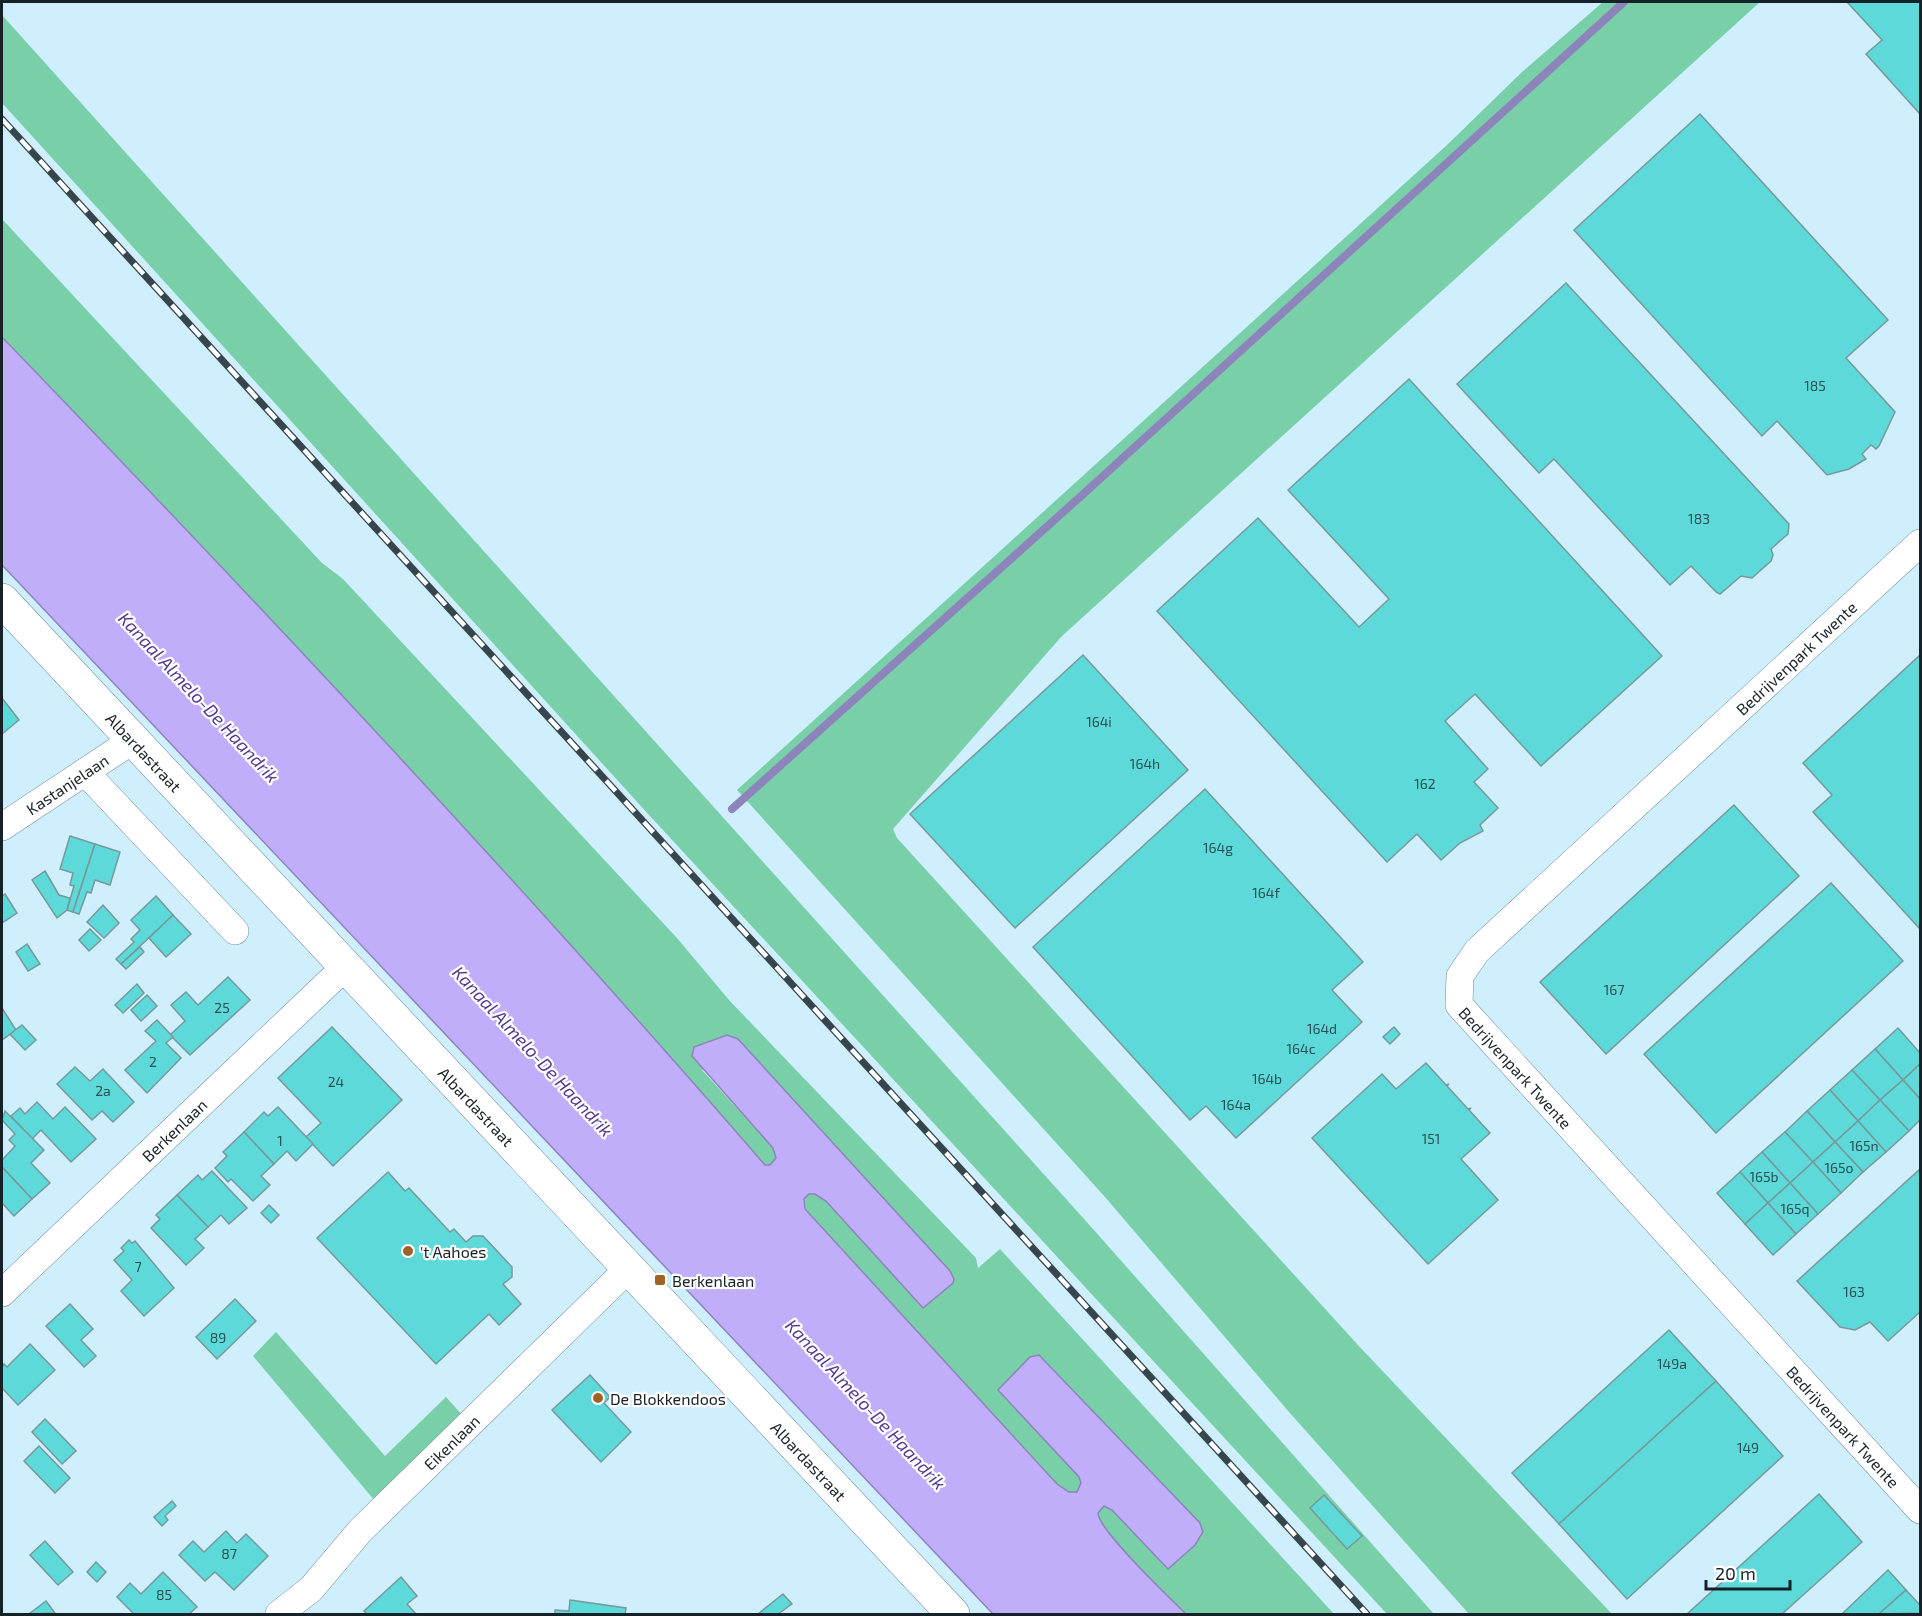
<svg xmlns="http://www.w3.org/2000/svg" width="1922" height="1616" viewBox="0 0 1922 1616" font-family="'Exo 2',sans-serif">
	<rect width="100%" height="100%" fill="#d0effe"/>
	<!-- green -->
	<g fill="#79cfa7">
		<polygon points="1603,2 1760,2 1061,637 893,829 897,838 1358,1345 1612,1614 1469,1614 1289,1412 1105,1197 737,790 1447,145 1522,72"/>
		<polygon points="2,15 1093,1229 1434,1614 1387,1614 649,815 2,103"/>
		<path d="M2 219 322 563 343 579 677 938 729 1000 976 1258 978 1268 1000 1249 1334 1614H1186C1172 1599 1102 1531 1098 1518 1097 1512 1100 1509 1104 1506L1112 1510 1168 1569 1200 1523 1038 1355 1030 1357 1081 1483 1077 1492 1069 1493 1057 1484 805 1209 804 1199 809 1194H815L826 1201 923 1308 950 1271 738 1039 702 1070 773 1148 777 1158 770 1165H765C519 881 262 607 2 337Z"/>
		<polygon points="276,1332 385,1456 446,1397 464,1417 375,1501 253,1356"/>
	</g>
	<!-- water -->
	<path fill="#c0aefb" stroke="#8d84bc" stroke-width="1.5" d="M2 337C262 607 519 881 765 1165H770L776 1158 773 1148 692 1056 694 1047 727 1035 738 1039 950 1271 954 1279 953 1283 923 1308 826 1201 815 1194H809L804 1199 805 1209 1057 1484 1069 1492H1077L1081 1483 1079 1477 998 1390 1030 1357 1039 1355 1200 1523 1203 1532 1195 1545 1168 1569 1112 1510 1104 1506 1098 1513C1098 1530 1170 1598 1186 1614H993L2 565Z"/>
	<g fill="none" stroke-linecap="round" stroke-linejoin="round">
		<!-- stream -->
		<polyline stroke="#8d84bc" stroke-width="8" points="732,809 1080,497 1624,2"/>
	</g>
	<!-- building -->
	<g fill="#5ed9d9" stroke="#769999" stroke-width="1.5">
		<polygon points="1847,2 1920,2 1920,114 1866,54 1882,40"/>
		<polygon points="1700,114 1888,320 1846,358 1895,412 1879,446 1876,449 1871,445 1862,454 1866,459 1849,469 1827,475 1777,421 1762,436 1574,230"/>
		<polygon points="1566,283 1789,524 1788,534 1771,549 1773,555 1771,561 1752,578 1741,576 1720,594 1716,592 1691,566 1670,585 1554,459 1539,473 1457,384"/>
		<polygon points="1409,379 1662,656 1541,766 1475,694 1445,721 1488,769 1474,782 1498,808 1480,825 1483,831 1460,843 1441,860 1417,834 1387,862 1157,611 1258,518 1359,627 1389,599 1288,490"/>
		<polygon points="1083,655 1188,770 1015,928 910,814"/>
		<polygon points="1920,655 1920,929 1813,812 1832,795 1803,763"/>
		<polygon points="2,698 19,720 2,734"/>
		<polygon points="1205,789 1363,962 1332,990 1362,1022 1236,1138 1206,1106 1190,1120 1033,947"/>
		<polygon points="1734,805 1799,876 1606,1054 1540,982"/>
		<polygon points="70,836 95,844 73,912 67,910 74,886 70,885 73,873 60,869"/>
		<polygon points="95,844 120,852 110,885 95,880 91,893 87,892 79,914 73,912"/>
		<polygon points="45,871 59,895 70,898 67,910 57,918 32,880"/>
		<polygon points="1831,883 1903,961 1716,1133 1644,1054"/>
		<polygon points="5,894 17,913 2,923 2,896"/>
		<polygon points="156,896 173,915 121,964 116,959 134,942 131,939 140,930 131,920"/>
		<polygon points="103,905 119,923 104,938 87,922"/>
		<polygon points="173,915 191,934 166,957 149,938"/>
		<polygon points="90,929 101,940 89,951 79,940"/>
		<polygon points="27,944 40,964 28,971 16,952"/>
		<polygon points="140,947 144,952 126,969 121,964"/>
		<polygon points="228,977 250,1000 190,1055 170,1035 185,1021 171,1005 186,992 198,1005"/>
		<polygon points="137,984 144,993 123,1013 115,1005"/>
		<polygon points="147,995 157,1006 141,1021 131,1010"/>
		<polygon points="2,1008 16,1030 2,1040"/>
		<polygon points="157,1020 173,1037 166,1043 181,1058 147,1093 125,1070 156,1041 145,1031"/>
		<polygon points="22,1025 36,1040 25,1050 10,1034"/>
		<polygon points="332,1027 402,1100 333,1166 306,1137 321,1123 278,1078"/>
		<polygon points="1394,1027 1400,1034 1390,1044 1383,1037"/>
		<polygon points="1898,1028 1920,1053 1920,1064 1903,1080 1875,1049"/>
		<polygon points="1875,1049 1903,1080 1880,1100 1852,1070"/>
		<polygon points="1426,1063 1446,1085 1449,1084 1447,1086 1468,1109 1471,1108 1469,1110 1490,1133 1461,1159 1498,1200 1428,1264 1312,1138 1382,1074 1396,1089"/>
		<polygon points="1920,1064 1920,1099 1903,1080"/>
		<polygon points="75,1067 90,1081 103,1069 134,1102 113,1122 102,1111 92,1120 57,1084"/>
		<polygon points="1852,1070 1880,1100 1858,1121 1830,1090"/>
		<polygon points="1903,1080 1920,1099 1920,1120 1909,1131 1880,1100"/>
		<polygon points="1830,1090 1858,1121 1835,1142 1807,1111"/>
		<polygon points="1880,1100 1909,1131 1886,1152 1858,1121"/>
		<polygon points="37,1102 53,1119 65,1107 96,1139 71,1162 41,1130 32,1139 11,1116 20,1108 25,1114"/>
		<polygon points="278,1107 313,1144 296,1161 287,1151 274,1164 244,1132 264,1112 268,1116"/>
		<polygon points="5,1111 44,1150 31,1163 50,1183 32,1199 2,1167 2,1160 15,1146 9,1140 15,1134 2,1120"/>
		<polygon points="1807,1111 1835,1142 1813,1162 1785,1132"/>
		<polygon points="1858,1121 1886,1152 1863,1172 1835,1142"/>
		<polygon points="244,1132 274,1164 261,1176 270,1185 253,1201 231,1179 228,1182 215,1168 227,1156 223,1152"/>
		<polygon points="1785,1132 1813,1162 1790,1183 1762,1152"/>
		<polygon points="1835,1142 1863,1172 1841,1193 1813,1162"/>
		<polygon points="1762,1152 1790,1183 1768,1203 1740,1172"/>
		<polygon points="1813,1162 1841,1193 1818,1214 1790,1183"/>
		<polygon points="2,1167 32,1199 14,1216 2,1203"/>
		<polygon points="1920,1169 1920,1312 1888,1341 1870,1322 1855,1330 1840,1327 1797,1281"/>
		<polygon points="212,1171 247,1208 229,1224 221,1215 208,1227 177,1195 198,1175 202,1180"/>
		<polygon points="388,1172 405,1191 409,1188 450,1232 454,1229 466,1242 473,1236 483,1236 512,1267 512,1277 503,1284 521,1304 499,1325 489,1314 436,1364 317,1238"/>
		<polygon points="1740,1172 1768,1203 1745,1224 1717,1193"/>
		<polygon points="1790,1183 1818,1214 1796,1234 1768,1203"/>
		<polygon points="177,1195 208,1227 195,1239 204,1248 186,1265 151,1228 160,1219 156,1215"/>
		<polygon points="1768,1203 1796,1234 1773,1255 1745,1224"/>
		<polygon points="269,1205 279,1215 271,1223 261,1213"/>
		<polygon points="129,1240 132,1243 135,1241 174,1288 144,1316 121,1291 132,1280 114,1260 124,1251 121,1248"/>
		<polygon points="235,1299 256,1321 217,1359 196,1337"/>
		<polygon points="70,1304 93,1329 81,1340 96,1356 84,1367 46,1326"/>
		<polygon points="1669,1330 1716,1381 1559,1524 1512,1473"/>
		<polygon points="30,1344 55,1370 18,1405 2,1388 2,1367 4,1364 7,1367"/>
		<polygon points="590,1375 610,1397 604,1403 631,1432 601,1462 552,1410"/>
		<polygon points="1716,1381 1783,1456 1627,1599 1559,1524"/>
		<polygon points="45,1419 76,1451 62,1464 32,1432"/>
		<polygon points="39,1446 70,1478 55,1493 24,1461"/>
		<polygon points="1819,1494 1862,1542 1782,1614 1687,1614"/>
		<polygon points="1324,1495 1362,1536 1347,1549 1310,1508"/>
		<polygon points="172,1501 176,1506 165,1516 168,1520 162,1526 154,1517"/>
		<polygon points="226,1531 237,1543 246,1534 268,1556 234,1590 215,1572 205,1581 179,1555 193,1541 204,1552"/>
		<polygon points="45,1541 73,1572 58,1585 30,1555"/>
		<polygon points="96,1562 106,1572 97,1582 87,1572"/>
		<polygon points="1888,1570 1906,1590 1879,1614 1842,1614"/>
		<polygon points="163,1572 197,1607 189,1614 134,1614 117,1597 130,1583 141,1594"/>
		<polygon points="401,1577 417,1596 407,1604 416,1614 367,1614 364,1611"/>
		<polygon points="1906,1590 1920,1605 1920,1613 1879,1614"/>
		<polygon points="783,1594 792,1604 778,1614 758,1614"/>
		<polygon points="570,1600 626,1608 625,1614 555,1614 555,1610 569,1611"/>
		<polygon points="46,1601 55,1613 29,1614"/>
	</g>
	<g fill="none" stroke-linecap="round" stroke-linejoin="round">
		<!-- minor casing -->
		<g stroke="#6e8b98" stroke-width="28">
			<g id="minor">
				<path id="s1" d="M1920 543 1477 951 1460 976 1459 1005 1920 1510"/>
				<polyline points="85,772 235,931"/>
				<path id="s2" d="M2 827 133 740"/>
				<path id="s3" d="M2 1293 345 967"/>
				<path id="s4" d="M279 1614 311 1589 360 1531 627 1270"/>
			</g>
		</g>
		<!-- tertiary casing -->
		<g stroke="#6e8b98" stroke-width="34">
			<g id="tertiary">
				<path id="s5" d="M2 600 953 1614"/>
			</g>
		</g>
		<!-- minor -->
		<use href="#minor" stroke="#fff" stroke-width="27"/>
		<!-- tertiary -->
		<use href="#tertiary" stroke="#fff" stroke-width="33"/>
		<!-- rail casing -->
		<g stroke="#37454d" stroke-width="7">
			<polyline id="rail" points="2,119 1367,1614"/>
		</g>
		<!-- rail -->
		<use href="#rail" stroke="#fff" stroke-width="4.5" stroke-dasharray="14" stroke-linecap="butt"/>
	</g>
	<!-- markers -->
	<g fill="#9f6425" stroke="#fff" stroke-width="2">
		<circle cx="408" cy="1251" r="6"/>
		<rect x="654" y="1274" width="12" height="12" rx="3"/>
		<circle cx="598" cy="1398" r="6"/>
	</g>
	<g text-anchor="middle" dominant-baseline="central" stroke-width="4.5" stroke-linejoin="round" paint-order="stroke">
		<!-- number labels -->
		<g font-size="14" fill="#295054">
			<text x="1815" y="385">185</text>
			<text x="1699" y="518">183</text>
			<text x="1099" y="721">164i</text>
			<text x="1145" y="763">164h</text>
			<text x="1425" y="783">162</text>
			<text x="1218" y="847">164g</text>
			<text x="1266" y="892">164f</text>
			<text x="1614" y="989">167</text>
			<text x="222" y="1007">25</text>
			<text x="1322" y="1028">164d</text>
			<text x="1301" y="1048">164c</text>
			<text x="153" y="1061">2</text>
			<text x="1267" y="1078">164b</text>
			<text x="336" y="1081">24</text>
			<text x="103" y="1090">2a</text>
			<text x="1236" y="1104">164a</text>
			<text x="1431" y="1138">151</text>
			<text x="280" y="1140">1</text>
			<text x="1864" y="1145">165n</text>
			<text x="1839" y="1167">165o</text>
			<text x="1764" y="1176">165b</text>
			<text x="1795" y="1208">165q</text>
			<text x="138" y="1266">7</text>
			<text x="1854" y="1291">163</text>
			<text x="218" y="1337">89</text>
			<text x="1672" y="1363">149a</text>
			<text x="1748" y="1447">149</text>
			<text x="229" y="1553">87</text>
			<text x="164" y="1594">85</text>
		</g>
		<!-- street labels -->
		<g font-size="16" fill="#172228" stroke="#fff">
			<text transform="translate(1796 658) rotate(-43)">Bedrijvenpark Twente</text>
			<text stroke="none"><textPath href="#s5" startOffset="208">Albardastraat</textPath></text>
			<text stroke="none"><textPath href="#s2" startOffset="78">Kastanjelaan</textPath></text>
			<text stroke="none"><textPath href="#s1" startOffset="746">Bedrijvenpark Twente</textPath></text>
			<text stroke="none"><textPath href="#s5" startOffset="694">Albardastraat</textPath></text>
			<text stroke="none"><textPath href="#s3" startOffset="237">Berkenlaan</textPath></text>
			<text stroke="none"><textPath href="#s1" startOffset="1232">Bedrijvenpark Twente</textPath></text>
			<text stroke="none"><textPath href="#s4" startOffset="244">Eikenlaan</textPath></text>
			<text stroke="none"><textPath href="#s5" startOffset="1180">Albardastraat</textPath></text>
		</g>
		<!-- poi labels -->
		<g font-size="16" fill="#172228" stroke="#fff" text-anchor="start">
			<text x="420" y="1251">'t Aahoes</text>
			<text x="672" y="1280">Berkenlaan</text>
			<text x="610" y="1398">De Blokkendoos</text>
		</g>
		<!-- water labels -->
		<g font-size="18" font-style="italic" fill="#54388f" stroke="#fff">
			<text transform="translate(199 697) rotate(47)">Kanaal Almelo-De Haandrik</text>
			<text transform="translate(533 1051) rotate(47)">Kanaal Almelo-De Haandrik</text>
			<text transform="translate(866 1404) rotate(47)">Kanaal Almelo-De Haandrik</text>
		</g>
	</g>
	<!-- border -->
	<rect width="1922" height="1616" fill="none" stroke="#172228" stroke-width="6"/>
	<!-- scale -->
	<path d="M1706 1580v9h84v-9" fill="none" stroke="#172228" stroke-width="3"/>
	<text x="1715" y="1580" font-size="18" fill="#172228" stroke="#ffffff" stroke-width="4.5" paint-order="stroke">20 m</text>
</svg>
